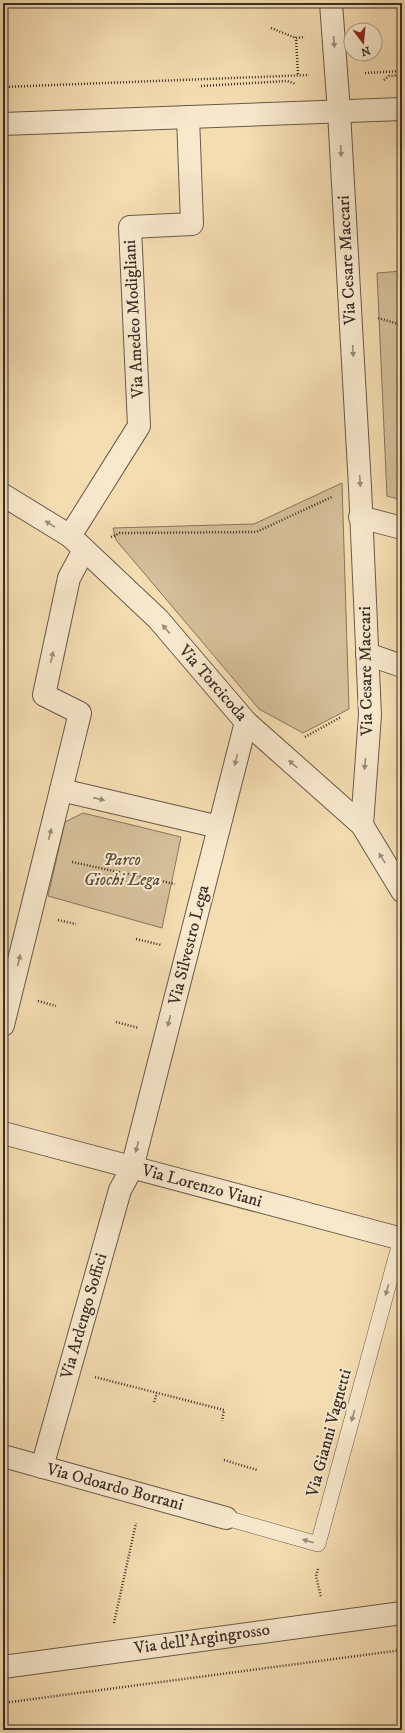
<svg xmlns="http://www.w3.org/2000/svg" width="405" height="1733" viewBox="0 0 405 1733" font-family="'IM FELL DW Pica',serif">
	<rect width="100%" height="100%" fill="#f5ddb2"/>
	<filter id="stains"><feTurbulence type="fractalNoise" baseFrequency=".005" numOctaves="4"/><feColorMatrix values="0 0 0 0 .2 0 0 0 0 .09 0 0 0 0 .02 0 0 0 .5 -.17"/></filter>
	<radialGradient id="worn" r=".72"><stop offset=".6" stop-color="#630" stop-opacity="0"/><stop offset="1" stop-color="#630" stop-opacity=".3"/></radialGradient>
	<!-- green -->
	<g fill="#d5bf9a" stroke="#877660">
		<polygon points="402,271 402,500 387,496 377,273"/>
		<polygon points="342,483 349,709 303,733 259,709 116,540 113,528 254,524"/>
		<polygon points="83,813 181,837 162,928 48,896 65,822"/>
	</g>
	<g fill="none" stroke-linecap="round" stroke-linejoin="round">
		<!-- service casing -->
		<g stroke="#685a4a" stroke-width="16">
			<polyline id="service" points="226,1518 318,1544 401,1239"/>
		</g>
		<!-- minor casing -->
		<g stroke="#685a4a" stroke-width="24">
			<g id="minor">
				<polyline points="331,3 339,112 360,487 370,715 362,825"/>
				<polyline points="3,124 402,109"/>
				<polyline points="3,495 70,536 158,619 246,722 362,825 402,891"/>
				<polyline points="360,517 402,528"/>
				<polyline points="70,536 139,426 130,227 192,224 188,117"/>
				<polyline points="367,654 402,666"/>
				<polyline points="61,790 219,827"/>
				<polyline points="3,1025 80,713 44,695 69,578 84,550"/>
				<polyline points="3,1133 402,1239"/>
				<polyline points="3,1456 226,1518"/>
				<polyline points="42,1467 120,1190 132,1168 246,722"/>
			</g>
		</g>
		<!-- tertiary casing -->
		<g stroke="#685a4a" stroke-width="24">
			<polyline id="tertiary" points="3,1667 402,1613"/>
		</g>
		<!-- path -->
		<g stroke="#392e27" stroke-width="2.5" stroke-dasharray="1 2" stroke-linecap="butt">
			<polyline points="271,28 296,38"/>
			<polyline points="365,73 402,71"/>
			<polyline points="298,74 296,38 305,37"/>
			<polyline points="384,80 389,76 402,75"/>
			<polyline points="201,86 287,81 296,84"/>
			<polyline points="3,87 309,75"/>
			<polyline points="378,318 402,325"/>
			<polyline points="111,537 120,533 256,532 332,497"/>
			<polyline points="305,737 341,717"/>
			<polyline points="72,862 175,884"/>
			<polyline points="58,920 76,924"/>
			<polyline points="136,939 161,945"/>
			<polyline points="38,1001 56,1006"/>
			<polyline points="116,1022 139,1028"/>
			<polyline points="95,1377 224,1410 222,1421"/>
			<polyline points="154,1402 157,1393"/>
			<polyline points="224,1460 257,1470"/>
			<polyline points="318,1569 316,1576 321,1597"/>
			<polyline points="114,1623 136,1523"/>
			<polyline points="3,1703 402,1650"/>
		</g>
		<!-- service -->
		<use href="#service" stroke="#f8e9cd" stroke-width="15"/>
		<!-- minor -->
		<use href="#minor" stroke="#f8e9cd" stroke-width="22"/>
		<!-- tertiary -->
		<use href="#tertiary" stroke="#f8e9cd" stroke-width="22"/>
	</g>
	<!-- one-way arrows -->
	<defs><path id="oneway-solid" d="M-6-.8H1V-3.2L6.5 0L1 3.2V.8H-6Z"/></defs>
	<g fill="#988c7a">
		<use href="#oneway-solid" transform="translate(334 42) rotate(86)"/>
		<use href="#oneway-solid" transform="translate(341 151) rotate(87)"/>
		<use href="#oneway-solid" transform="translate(353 351) rotate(87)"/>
		<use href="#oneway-solid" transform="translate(360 481) rotate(87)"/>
		<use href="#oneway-solid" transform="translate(50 524) rotate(-148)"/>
		<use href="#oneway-solid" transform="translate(166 629) rotate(-130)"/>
		<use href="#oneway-solid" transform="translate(52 657) rotate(-78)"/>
		<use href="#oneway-solid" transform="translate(236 760) rotate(104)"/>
		<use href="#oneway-solid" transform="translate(293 764) rotate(-138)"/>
		<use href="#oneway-solid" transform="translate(365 764) rotate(95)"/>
		<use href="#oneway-solid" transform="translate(99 799) rotate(13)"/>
		<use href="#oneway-solid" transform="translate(50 834) rotate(-76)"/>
		<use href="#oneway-solid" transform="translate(382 858) rotate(-122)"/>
		<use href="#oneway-solid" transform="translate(19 960) rotate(-76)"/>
		<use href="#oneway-solid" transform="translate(169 1021) rotate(104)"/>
		<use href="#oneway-solid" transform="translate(137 1147) rotate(104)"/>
		<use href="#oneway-solid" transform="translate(387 1290) rotate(105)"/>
		<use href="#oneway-solid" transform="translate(353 1416) rotate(105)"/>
		<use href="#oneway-solid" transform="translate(308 1541) rotate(-164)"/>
	</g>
	<g text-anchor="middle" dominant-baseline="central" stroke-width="4" stroke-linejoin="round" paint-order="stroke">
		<!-- street labels -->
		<g font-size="17" fill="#392e27" stroke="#f8e9cd">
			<text transform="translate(347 260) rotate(-93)">Via Cesare Maccari</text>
			<text transform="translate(134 319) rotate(-93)">Via Amedeo Modigliani</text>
			<text transform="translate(366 671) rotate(-91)">Via Cesare Maccari</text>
			<text transform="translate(213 683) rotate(49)">Via Torcicoda</text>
			<text transform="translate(189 945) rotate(-76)">Via Silvestro Lega</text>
			<text transform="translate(202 1186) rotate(15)">Via Lorenzo Viani</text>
			<text transform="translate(84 1316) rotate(-74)">Via Ardengo Soffici</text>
			<text transform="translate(329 1433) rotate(-75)">Via Gianni Vagnetti</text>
			<text transform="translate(115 1487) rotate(15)">Via Odoardo Borrani</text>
			<text transform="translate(202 1639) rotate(-8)">Via dell'Argingrosso</text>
		</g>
		<!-- park labels -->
		<g font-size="17" font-style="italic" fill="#584b3e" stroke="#f8e9cd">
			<text x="122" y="860">Parco<tspan x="122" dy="20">Giochi Lega</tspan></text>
		</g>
	</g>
	<!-- margin -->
	<rect width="405" height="1733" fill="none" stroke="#f5ddb2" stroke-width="16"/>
	<rect x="4" y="4" width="397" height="1725" fill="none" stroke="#392e27" stroke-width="2"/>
	<rect x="8" y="8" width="389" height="1717" fill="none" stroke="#392e27"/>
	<!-- north arrow -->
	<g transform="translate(363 42) rotate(164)"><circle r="19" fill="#f8e9cd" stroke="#ac9e8b"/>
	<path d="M0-3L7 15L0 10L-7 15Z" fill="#8f2418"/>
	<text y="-6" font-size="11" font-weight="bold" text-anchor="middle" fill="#392e27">N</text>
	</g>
	<rect width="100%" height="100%" filter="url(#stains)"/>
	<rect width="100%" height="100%" fill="url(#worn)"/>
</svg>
